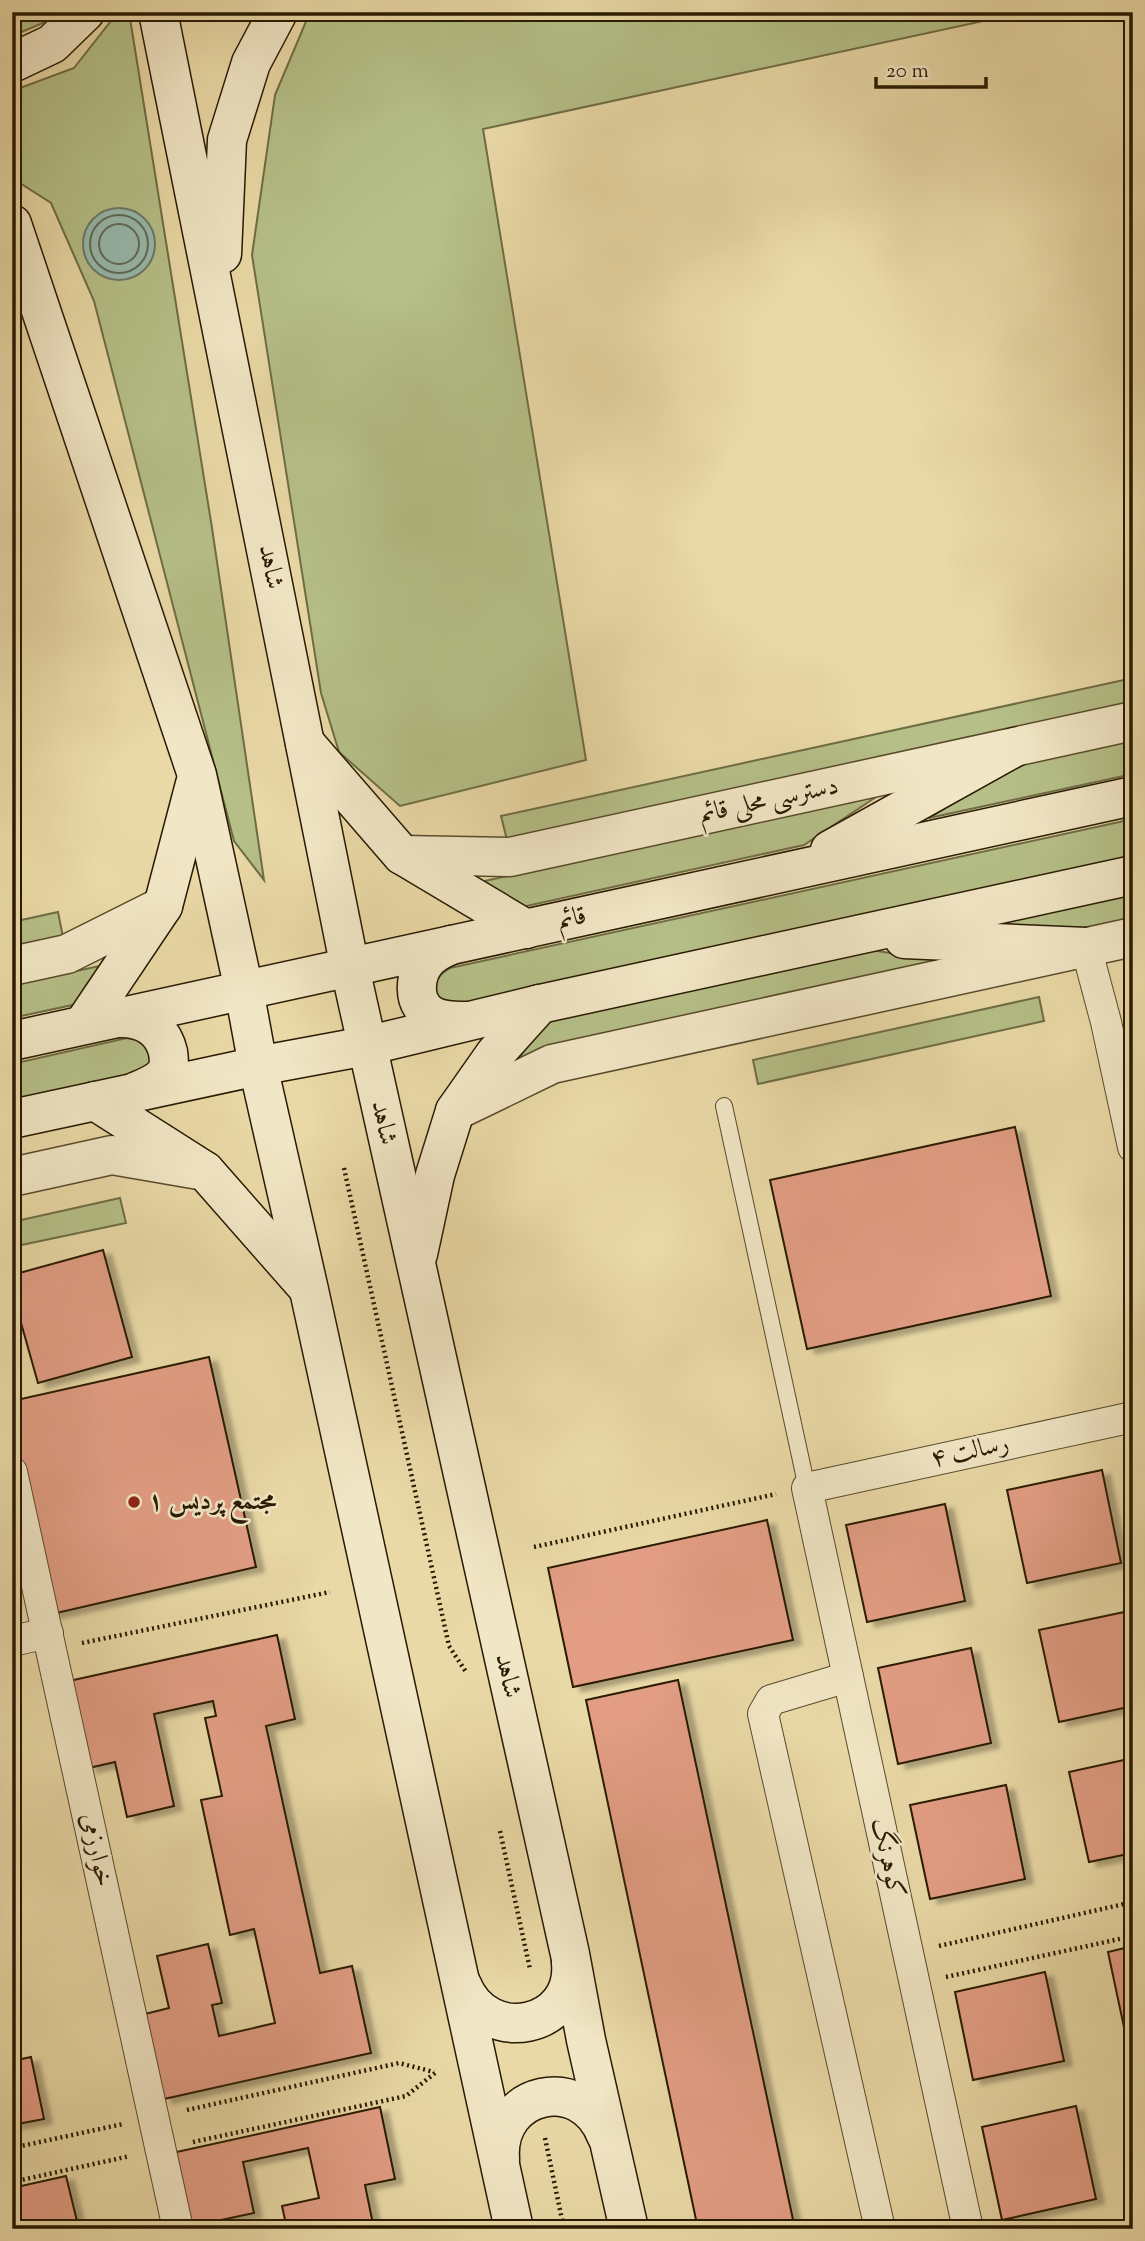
<svg xmlns="http://www.w3.org/2000/svg" width="1145" height="2241" viewBox="0 0 1145 2241" font-family="'Sorts Mill Goudy',Amiri,serif">
	<defs>
		<filter id="shadow"><feDropShadow dx="8" dy="4.5" stdDeviation="2" flood-color="#0004"/></filter>
	</defs>
	<rect width="100%" height="100%" fill="#e9d9a6"/>
	<filter id="stains"><feTurbulence type="fractalNoise" baseFrequency=".00286" numOctaves="4"/><feColorMatrix values="0 0 0 0 .2 0 0 0 0 .09 0 0 0 0 .02 0 0 0 .5 -.17"/></filter>
	<radialGradient id="worn" r=".72"><stop offset=".6" stop-color="#630" stop-opacity="0"/><stop offset="1" stop-color="#630" stop-opacity=".3"/></radialGradient>
	<!-- green -->
	<g fill="#b5bf87" stroke="#6f6c45" stroke-width="2">
		<polygon points="12,12 51,12 43,23 12,36"/>
		<polygon points="118,12 129,12 212,528 264,880 234,841 94,301 51,203 12,178 12,91 74,68"/>
		<polygon points="310,12 1025,12 483,129 586,760 400,806 339,752 321,693 252,255 275,95"/>
		<polygon points="1133,678 1133,703 507,840 501,816"/>
		<polygon points="1133,740 1133,774 929,818 1016,765"/>
		<polygon points="879,795 804,845 522,907 480,882"/>
		<path d="M1133 819V861L448 1008 434 993C435 980 439 974 450 968Z"/>
		<polygon points="1133,893 1133,927 1083,937 997,922"/>
		<polygon points="58,912 63,937 12,948 12,922"/>
		<polygon points="871,950 961,964 517,1061 545,1021"/>
		<polygon points="104,965 77,1004 12,1018 12,985"/>
		<polygon points="1039,997 1044,1021 758,1084 753,1060"/>
		<polygon points="127,1038 138,1039 147,1045 151,1065 145,1074 12,1106 12,1064"/>
		<polygon points="120,1198 126,1223 12,1247 12,1222"/>
	</g>
	<!-- water -->
	<circle fill="#98b9ad" stroke="#6c7969" stroke-width="2" cx="119" cy="244" r="36"/>
	<g fill="none" stroke-linecap="round" stroke-linejoin="round">
		<!-- shore -->
		<g stroke="#606a58" stroke-width="2">
			<circle cx="119" cy="244" r="29"/>
			<circle cx="119" cy="244" r="20"/>
		</g>
	</g>
	<!-- building -->
	<g fill="#e29d84" stroke="#291a03" stroke-width="2" filter="url(#shadow)">
		<polygon points="1015,1127 1051,1296 807,1349 770,1180"/>
		<polygon points="103,1250 132,1357 38,1383 12,1291 12,1275"/>
		<polygon points="209,1357 256,1567 52,1614 12,1437 12,1401"/>
		<polygon points="1102,1470 1121,1563 1027,1583 1007,1490"/>
		<polygon points="945,1504 965,1601 867,1622 846,1525"/>
		<polygon points="767,1520 793,1640 573,1687 548,1568"/>
		<polygon points="1129,1611 1133,1627 1133,1706 1059,1722 1039,1630"/>
		<polygon points="277,1635 295,1719 266,1726 320,1973 352,1966 371,2053 164,2099 145,2014 169,2008 157,1956 208,1944 222,2003 212,2005 219,2036 275,2023 254,1929 230,1935 201,1800 222,1796 205,1718 216,1716 213,1701 154,1714 174,1806 127,1817 115,1762 89,1768 69,1681"/>
		<polygon points="971,1648 991,1743 898,1764 878,1668"/>
		<polygon points="678,1680 795,2229 698,2229 586,1700"/>
		<polygon points="1133,1758 1133,1853 1089,1862 1069,1772"/>
		<polygon points="1006,1785 1025,1879 930,1899 910,1805"/>
		<polygon points="1133,1946 1133,2045 1128,2046 1108,1952"/>
		<polygon points="1045,1972 1064,2061 973,2080 955,1992"/>
		<polygon points="31,2057 44,2119 12,2125 12,2061"/>
		<polygon points="1076,2106 1096,2199 1002,2220 982,2127"/>
		<polygon points="380,2107 395,2179 365,2185 374,2229 287,2229 282,2206 319,2198 308,2148 243,2162 254,2213 188,2227 172,2153"/>
		<polygon points="66,2176 77,2221 42,2229 12,2229 12,2188"/>
	</g>
	<g fill="none" stroke-linecap="round" stroke-linejoin="round">
		<!-- service casing -->
		<g stroke="#594a2c" stroke-width="18">
			<polyline id="service" points="724,1106 807,1488"/>
		</g>
		<!-- minor casing -->
		<g stroke="#594a2c" stroke-width="32">
			<g id="minor">
				<polyline points="1086,947 1106,1022 1133,1147"/>
				<polyline points="12,1472 178,2229"/>
				<polyline points="12,1641 48,1633"/>
				<polyline points="848,1677 771,1700 763,1714 880,2229"/>
				<polyline points="968,2229 807,1488 1133,1417"/>
			</g>
		</g>
		<!-- tertiary casing -->
		<g stroke="#594a2c" stroke-width="41">
			<g id="tertiary">
				<polyline points="402,855 510,857 1133,721"/>
				<polyline points="12,966 67,954 163,906"/>
				<polyline points="455,1111 552,1064 1133,937"/>
				<polyline points="12,1177 112,1155 205,1171"/>
			</g>
		</g>
		<!-- secondary casing -->
		<g stroke="#291a03" stroke-width="41">
			<g id="secondary">
				<polyline points="158,12 350,968 570,1954 586,2040 629,2229"/>
				<polyline points="12,63 52,44 85,12"/>
				<polyline points="12,224 197,775 244,990 258,1066 309,1290 514,2229"/>
				<polyline points="222,254 227,140 251,63 278,12"/>
				<polyline points="305,743 402,855 526,929"/>
				<polyline points="830,850 1015,747"/>
				<polyline points="904,939 1086,947"/>
				<path d="M451 945C442 949 434 952 427 960 415 974 412 999 427 1012 437 1021 452 1021 465 1021"/>
				<path d="M118 1018C142 1017 162 1027 168 1052 169 1059 170 1068 165 1074 158 1083 147 1087 137 1091"/>
				<polyline points="83,1025 163,906 195,784"/>
				<polyline points="12,1041 1133,796"/>
				<polyline points="95,1101 205,1171 307,1287"/>
				<polyline points="12,1119 258,1066 366,1046 540,1004 1133,875"/>
				<polyline points="418,1254 435,1175 455,1111 495,1054 540,1004"/>
				<path d="M462 1985C488 2048 577 2027 571 1963"/>
				<path d="M500 2159C495 2091 582 2072 606 2135"/>
			</g>
		</g>
		<!-- path -->
		<g stroke="#291a03" stroke-width="4.5" stroke-dasharray="2 3.5" stroke-linecap="butt">
			<polyline points="344,1168 449,1646 466,1672"/>
			<polyline points="534,1547 776,1494"/>
			<polyline points="82,1643 330,1592"/>
			<polyline points="500,1831 530,1969"/>
			<polyline points="939,1946 1133,1902"/>
			<polyline points="946,1977 1133,1936"/>
			<polyline points="187,2110 399,2063 434,2072"/>
			<polyline points="545,2138 564,2229"/>
			<polyline points="193,2142 406,2096 435,2073"/>
			<polyline points="12,2148 123,2124"/>
			<polyline points="12,2182 130,2156"/>
		</g>
		<!-- service -->
		<use href="#service" stroke="#f1e6c5" stroke-width="16"/>
		<!-- minor -->
		<use href="#minor" stroke="#f1e6c5" stroke-width="30"/>
		<!-- tertiary -->
		<use href="#tertiary" stroke="#f1e6c5" stroke-width="38"/>
		<!-- secondary -->
		<use href="#secondary" stroke="#f1e6c5" stroke-width="38"/>
	</g>
	<!-- markers -->
	<circle fill="#8f2418" stroke="#f1e6c5" stroke-width="2.5" cx="134" cy="1502" r="7"/>
	<g text-anchor="middle" dominant-baseline="central" stroke-width="5" stroke-linejoin="round" paint-order="stroke">
		<!-- street labels -->
		<g font-size="26" fill="#291a03" stroke="#f1e6c5">
			<text transform="translate(270 567) rotate(79)">شاهد</text>
			<text transform="translate(769 801) rotate(-12)">دسترسی محلی قائم</text>
			<text transform="translate(572 919) rotate(-12)">قائم</text>
			<text transform="translate(383 1123) rotate(78)">شاهد</text>
			<text transform="translate(970 1452) rotate(-12)">رسالت ۴</text>
			<text transform="translate(507 1676) rotate(77)">شاهد</text>
			<text transform="translate(96 1850) rotate(78)">خوارزمی</text>
			<text transform="translate(887 1858) rotate(78)">کوهرنگ</text>
		</g>
		<!-- poi labels -->
		<g font-size="26" font-weight="bold" fill="#291a03" stroke="#f1e6c5" text-anchor="start">
			<text x="148" y="1502">مجتمع پردیس ۱</text>
		</g>
	</g>
	<!-- margin -->
	<rect width="1145" height="2241" fill="none" stroke="#e9d9a6" stroke-width="42"/>
	<rect x="14" y="14" width="1117" height="2213" fill="none" stroke="#291a03" stroke-width="3.5"/>
	<rect x="21" y="21" width="1103" height="2199" fill="none" stroke="#291a03" stroke-width="2"/>
	<!-- scale -->
	<path d="M876 77v10h110v-10" fill="none" stroke="#291a03" stroke-width="3.5"/>
	<text x="886" y="77" font-size="21" fill="#291a03" stroke="#f1e6c5" stroke-width="5" paint-order="stroke">20 m</text>
	<rect width="100%" height="100%" filter="url(#stains)"/>
	<rect width="100%" height="100%" fill="url(#worn)"/>
</svg>
